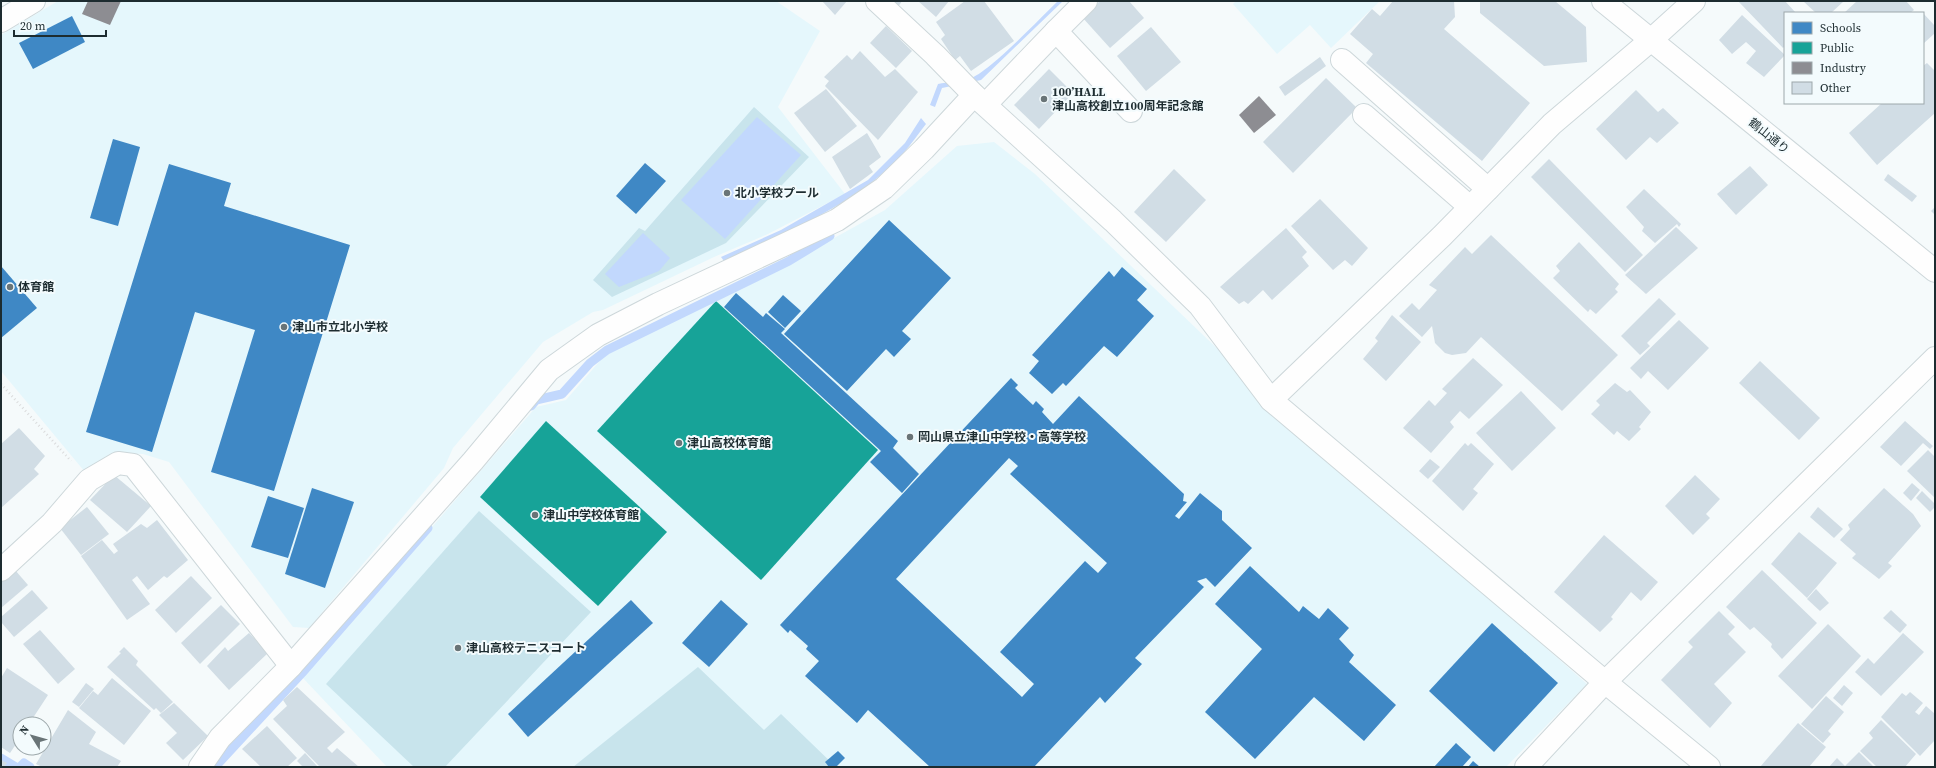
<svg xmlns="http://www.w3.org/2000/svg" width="1936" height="768" viewBox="0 0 1936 768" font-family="'Source Serif 4','Noto Sans JP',serif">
	<rect width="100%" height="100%" fill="#f5fafb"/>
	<!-- built -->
	<g fill="#e5f7fc">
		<polygon points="58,1 776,1 820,31 778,107 845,194 768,234 714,257 603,310 593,312 543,342 453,448 444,468 309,628 293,627 169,462 143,454 113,453 85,472 1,371 1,35"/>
		<polygon points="1236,1 1380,1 1331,48 1310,25 1277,54 1233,4"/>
		<polygon points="994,142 1035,174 1341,467 1587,684 1506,767 387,767 302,677 536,407 566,400 605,355 697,308 787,264 885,210 957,146"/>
	</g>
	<!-- green -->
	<g fill="#c8e4ec">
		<polygon points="754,107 809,157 726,243 612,297 593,280 639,228 645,231"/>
		<polygon points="479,511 591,612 445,767 414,767 326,684"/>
		<polygon points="698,667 764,730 781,714 836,767 573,767"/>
	</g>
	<!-- water -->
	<g fill="#c2d8fd">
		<path d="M1058 1H1063L981 80 942 88 935 107 930 105 938 84C948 82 960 82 969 79 990 72 1040 18 1058 1Z"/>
		<polygon points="757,117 801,155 725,239 681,200"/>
		<path d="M921 118 926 124C915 138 906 152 893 164 846 209 782 234 724 261L721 257 781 230 868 180 905 143Z"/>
		<polygon points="643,233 670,258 659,271 619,287 605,274"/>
	</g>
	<!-- schools -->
	<g fill="#3f88c5" fill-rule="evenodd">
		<polygon points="72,16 85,42 33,69 19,43"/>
		<polygon points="113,139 140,147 118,226 90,218"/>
		<polygon points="645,163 666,181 636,214 616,196"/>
		<polygon points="169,164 231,183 224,206 350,245 274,491 211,472 255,330 195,312 152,452 86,432"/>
		<polygon points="889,220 951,278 902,331 911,339 894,357 886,349 847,391 784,334"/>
		<polygon points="1,266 37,308 1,338"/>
		<polygon points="1122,267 1147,289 1137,300 1154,316 1117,357 1104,346 1066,386 1063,383 1052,394 1029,373 1039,361 1032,355 1109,271 1114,277"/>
		<polygon points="736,293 763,317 766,313 785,329 781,333 898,441 893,448 919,474 902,493 870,462 881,451 724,307"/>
		<polygon points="783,295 801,311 785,328 768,312"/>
		<path d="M1011 378 1018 385 1015 388 1033 405 1036 401 1044 409 1042 412 1053 424 1079 396 1184 494 1183 501 1187 502 1175 516 1179 519 1200 493 1222 511V520L1252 548 1215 587 1206 578 1197 581 1204 587 1135 658 1142 664 1105 703 1100 697 1034 767H930L868 710 857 723 805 676 819 661 806 649 808 646 790 630 788 633 780 625ZM1009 458 1018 466 1010 474 1107 563 1098 573 1085 561 1000 652 1034 684 1022 697 896 579Z"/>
		<polygon points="312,488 354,502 325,588 285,574"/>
		<polygon points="268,496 304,508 288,558 251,547"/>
		<polygon points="1250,566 1299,612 1303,606 1319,619 1328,608 1349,628 1339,639 1354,655 1349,662 1396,705 1364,741 1314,697 1255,759 1205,712 1262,649 1215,604"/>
		<polygon points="631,600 653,623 528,737 508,714"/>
		<polygon points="721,600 748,624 709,667 682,643"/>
		<polygon points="1492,623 1558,683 1494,752 1429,691"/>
		<polygon points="1456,743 1471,757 1462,767 1434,767"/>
		<polygon points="838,751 845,758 836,767 829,767 825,762"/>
		<polygon points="1473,761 1480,767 1468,767"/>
	</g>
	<!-- public -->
	<g fill="#17a398">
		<polygon points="716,301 878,450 761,580 597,431"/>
		<polygon points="546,421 667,532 598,606 480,497"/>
	</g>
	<!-- industry -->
	<g fill="#8d8d92">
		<polygon points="88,1 121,1 110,25 82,14"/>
		<polygon points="1259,96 1276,115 1254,133 1239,115"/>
	</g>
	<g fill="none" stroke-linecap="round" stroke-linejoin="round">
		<!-- stream -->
		<g stroke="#c2d8fd" stroke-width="9">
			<polyline points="531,406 536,400 562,394 590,363 607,350 789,261 830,236"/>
			<polyline points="1,758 16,767"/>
			<polyline points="20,767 24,763 30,767"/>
			<polyline points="215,767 302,673 428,528"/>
		</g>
	</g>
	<!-- building -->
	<g fill="#d1dde5">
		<polygon points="822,1 847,1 835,15"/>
		<polygon points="892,1 902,1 898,7"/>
		<polygon points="918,1 949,1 936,17"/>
		<polygon points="965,1 984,1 1014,41 971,71 960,56 955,60 941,39 945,35 936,22"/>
		<polygon points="1100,1 1129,1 1144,18 1110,48 1082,17"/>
		<polygon points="1393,1 1454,1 1455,17 1444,29 1530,103 1482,161 1366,63 1373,54 1350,34 1372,9 1380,16"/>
		<polygon points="1480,1 1555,1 1586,27 1587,62 1544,66 1480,13"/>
		<polygon points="1738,1 1785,1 1796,13 1785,13 1785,46 1783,48"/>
		<polygon points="1803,1 1844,1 1831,13 1816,13"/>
		<polygon points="1857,1 1906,1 1914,10 1910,13 1844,13"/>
		<polygon points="1923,13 1935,26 1935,33 1923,44"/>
		<polygon points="1742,15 1785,55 1764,77 1746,63 1756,51 1746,42 1732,54 1719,40"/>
		<polygon points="886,26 912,51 896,68 870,43"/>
		<polygon points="1151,27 1181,62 1146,91 1117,56"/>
		<polygon points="860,51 885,77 895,69 918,92 878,140 825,86 829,81 824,77 847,55 852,60"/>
		<polygon points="1320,57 1326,66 1285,96 1279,87"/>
		<polygon points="1927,63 1935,71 1935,113 1877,165 1849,133 1882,103 1923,103 1923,66"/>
		<polygon points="1049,69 1073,93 1039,129 1014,105"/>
		<polygon points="1326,78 1357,108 1293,173 1263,142"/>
		<polygon points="826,89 857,126 825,152 794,113"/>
		<polygon points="1636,90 1658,112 1663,108 1679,123 1657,143 1650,137 1626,160 1596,129"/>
		<polygon points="867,133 881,157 869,166 873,172 850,189 832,157"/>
		<polygon points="1549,159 1643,255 1625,272 1531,177"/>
		<polygon points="1750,166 1768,185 1736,215 1717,194"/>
		<polygon points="1174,169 1206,200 1166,242 1134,212"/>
		<polygon points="1888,174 1917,196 1912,202 1884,180"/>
		<polygon points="1644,189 1681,224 1679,227 1677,224 1655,243 1642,231 1644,227 1626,207"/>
		<polygon points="1320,199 1368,248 1352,266 1345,260 1333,270 1291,226"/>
		<polygon points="1935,207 1935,215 1931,211"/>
		<polygon points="1676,227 1698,248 1646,294 1625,275"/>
		<polygon points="1286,228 1307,252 1302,257 1309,266 1272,300 1263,290 1248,304 1244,301 1239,304 1220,287"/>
		<polygon points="1491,235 1618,355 1562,411 1481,337 1466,353 1452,355 1445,353 1435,343 1432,326 1422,337 1399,316 1412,303 1419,310 1437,290 1429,285 1465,247 1472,254"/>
		<polygon points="1579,242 1619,284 1615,289 1618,292 1596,314 1590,309 1588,312 1553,278 1560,271 1556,266"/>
		<polygon points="1659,298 1676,314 1647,343 1650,346 1640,355 1621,336"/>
		<polygon points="1392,315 1421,342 1386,381 1363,359 1378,341 1375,338"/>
		<polygon points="1679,320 1709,348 1668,390 1648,371 1641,379 1630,368"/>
		<polygon points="1473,358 1503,385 1469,419 1460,411 1450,422 1454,427 1431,453 1403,428 1429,400 1435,406 1447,393 1442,389"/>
		<polygon points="1760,361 1820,418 1799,440 1739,383"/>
		<polygon points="1615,383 1627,392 1630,390 1651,412 1639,427 1641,429 1629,441 1617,431 1614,435 1591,414 1600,405 1596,401"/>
		<polygon points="1521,391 1556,428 1512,471 1476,433"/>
		<polygon points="1905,421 1933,446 1930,449 1923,443 1901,466 1880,447"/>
		<polygon points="19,428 45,456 34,469 39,474 1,508 1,444"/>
		<polygon points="1465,443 1468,446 1471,443 1494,464 1473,489 1478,493 1463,511 1432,481"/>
		<polygon points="1928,450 1935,457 1935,498 1907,471"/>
		<polygon points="1430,459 1440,467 1428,479 1419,471"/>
		<polygon points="114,475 151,506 127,532 90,500"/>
		<polygon points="1695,475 1720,499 1706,514 1710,518 1693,535 1665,506"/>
		<polygon points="1912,483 1920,490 1911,501 1903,493"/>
		<polygon points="1884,488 1913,514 1921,526 1888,563 1892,566 1879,579 1852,558 1856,554 1840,540 1850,529 1848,525"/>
		<polygon points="1922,491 1935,504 1935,507 1930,512 1916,498"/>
		<polygon points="87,507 109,534 81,555 60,528"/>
		<polygon points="1818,507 1843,529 1834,538 1810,517"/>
		<polygon points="157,520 188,560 167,578 164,576 148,590 137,576 132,580 150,604 127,620 81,556 102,540 114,554 118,551 113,544 141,524 147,528"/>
		<polygon points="1799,532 1837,563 1807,598 1771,564"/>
		<polygon points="1604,535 1658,582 1641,601 1631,592 1611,617 1613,619 1600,632 1554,592"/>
		<polygon points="15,570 28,585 1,608 1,582"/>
		<polygon points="1762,570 1817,623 1782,659 1771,647 1772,644 1754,627 1750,630 1726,607"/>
		<polygon points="191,576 212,598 176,633 155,610"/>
		<polygon points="1816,589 1829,603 1820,611 1807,599"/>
		<polygon points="32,590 48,608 14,637 1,622 1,617"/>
		<polygon points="221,605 240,624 200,664 181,643"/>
		<polygon points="1891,610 1907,625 1900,633 1883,618"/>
		<polygon points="1719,611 1735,627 1728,634 1746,652 1714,684 1732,703 1710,728 1661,680 1693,647 1688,642"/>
		<polygon points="1828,624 1861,656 1812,709 1778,676"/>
		<polygon points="40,630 75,669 58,684 23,644"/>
		<polygon points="249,633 268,653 229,690 207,666 225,647 228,651"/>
		<polygon points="1903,633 1924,652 1881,696 1855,672 1868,658 1874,664"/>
		<polygon points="124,647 138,661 136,665 173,702 161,713 156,708 154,710 107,667 121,653 119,652"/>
		<polygon points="7,668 48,695 29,724 20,724 20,738 10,753 1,747 1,678"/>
		<polygon points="112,678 151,711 124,745 79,708 93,691 98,695"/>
		<polygon points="86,683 94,689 79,707 72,702"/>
		<polygon points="1844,685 1853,693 1842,706 1833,698"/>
		<polygon points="297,687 345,732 327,748 332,753 337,748 359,767 320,767 273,719 287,706 283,700"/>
		<polygon points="1910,692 1923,703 1915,712 1919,715 1926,706 1935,714 1935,740 1920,756 1881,717 1902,693 1906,696"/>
		<polygon points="1826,696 1844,712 1828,731 1831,734 1823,743 1801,724"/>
		<polygon points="174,703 208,736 183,760 166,743 177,733 159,715"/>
		<polygon points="68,710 96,732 89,744 121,761 117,767 42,767 36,764"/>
		<polygon points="1881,720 1916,754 1905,767 1877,767 1860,751 1873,738 1869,733"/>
		<polygon points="1798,723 1826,747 1809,767 1760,767"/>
		<polygon points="267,726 297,758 287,767 261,767 242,749"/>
		<polygon points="1859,752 1874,767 1829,767 1837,758 1845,766"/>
		<polygon points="305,753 318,767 303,767 297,761"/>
		<polygon points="1,760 7,763 4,767 1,767"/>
	</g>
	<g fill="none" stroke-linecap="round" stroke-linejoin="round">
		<!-- minor casing -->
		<g stroke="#cdd7da" stroke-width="24">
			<g id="minor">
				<polyline points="877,1 935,55 974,95 1113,221 1200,306 1271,400 1605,682 1709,767"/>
				<polyline points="1603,1 1935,271"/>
				<polyline points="1,21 34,1"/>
				<polyline points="1056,31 1086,1"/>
				<polyline points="1342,60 1488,189"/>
				<polyline points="986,104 1056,31 1131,111"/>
				<polyline points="1364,115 1470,207"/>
				<polyline points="1271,400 1442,236 1552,124 1651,40 1694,1"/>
				<polyline points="1,570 52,523 89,480 118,463 133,465 291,666"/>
				<polyline points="200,767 220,738 291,666 473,461 549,370 598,335 658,304 837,220 884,188 924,149 974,95"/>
				<polyline points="1526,767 1605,682 1935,358"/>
			</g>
		</g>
		<!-- path -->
		<polyline stroke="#dadbdc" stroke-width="2.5" stroke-dasharray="1 3" stroke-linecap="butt" points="1,384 71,461"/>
		<!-- minor -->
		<use href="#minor" stroke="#fefefe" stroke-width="22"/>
	</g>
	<!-- markers -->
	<g fill="#697477" stroke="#f3fbfd" stroke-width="1.5">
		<circle cx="1044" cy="99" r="4"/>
		<circle cx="727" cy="193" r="4"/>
		<circle cx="10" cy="287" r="4"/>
		<circle cx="284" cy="327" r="4"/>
		<circle cx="910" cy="437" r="4"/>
		<circle cx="679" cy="443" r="4"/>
		<circle cx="535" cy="515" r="4"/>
		<circle cx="458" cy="648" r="4"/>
	</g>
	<g text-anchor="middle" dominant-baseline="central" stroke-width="4" stroke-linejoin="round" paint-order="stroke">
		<!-- poi labels -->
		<g font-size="12" font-weight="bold" fill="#1d2c30" stroke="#f3fbfd" text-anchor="start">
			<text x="1052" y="92">100’HALL<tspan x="1052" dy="14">津山高校創立100周年記念館</tspan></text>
			<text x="735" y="193">北小学校プール</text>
			<text x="18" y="287">体育館</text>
			<text x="292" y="327">津山市立北小学校</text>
			<text x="918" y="437">岡山県立津山中学校・高等学校</text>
			<text x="687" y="443">津山高校体育館</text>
			<text x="543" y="515">津山中学校体育館</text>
			<text x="466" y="648">津山高校テニスコート</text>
		</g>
		<!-- street labels -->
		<g font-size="12" fill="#1d2c30" stroke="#f3fbfd">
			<text transform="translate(1769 136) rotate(39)">鶴山通り</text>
		</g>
	</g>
	<!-- border -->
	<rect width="1936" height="768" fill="none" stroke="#1d2c30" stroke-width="4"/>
	<!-- legend -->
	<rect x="1784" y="12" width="140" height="92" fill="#f3fbfd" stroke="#9da8ab"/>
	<rect x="1792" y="22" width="20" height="12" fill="#3f88c5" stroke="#9da8ab"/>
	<text x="1820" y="32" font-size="12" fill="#1d2c30">Schools</text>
	<rect x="1792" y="42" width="20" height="12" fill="#17a398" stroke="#9da8ab"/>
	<text x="1820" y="52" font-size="12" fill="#1d2c30">Public</text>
	<rect x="1792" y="62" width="20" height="12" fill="#8d8d92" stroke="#9da8ab"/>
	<text x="1820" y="72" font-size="12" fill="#1d2c30">Industry</text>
	<rect x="1792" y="82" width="20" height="12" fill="#d1dde5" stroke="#9da8ab"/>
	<text x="1820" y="92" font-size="12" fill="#1d2c30">Other</text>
	<!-- north arrow -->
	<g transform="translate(32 736) rotate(307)"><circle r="19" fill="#f3fbfd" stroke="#9da8ab"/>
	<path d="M0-3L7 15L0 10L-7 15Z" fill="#697477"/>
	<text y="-6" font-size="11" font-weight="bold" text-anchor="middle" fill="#1d2c30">N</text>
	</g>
	<!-- scale -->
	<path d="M14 30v6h92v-6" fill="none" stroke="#1d2c30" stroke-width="2"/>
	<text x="20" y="30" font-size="12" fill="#1d2c30" stroke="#f3fbfd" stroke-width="3" paint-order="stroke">20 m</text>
</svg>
